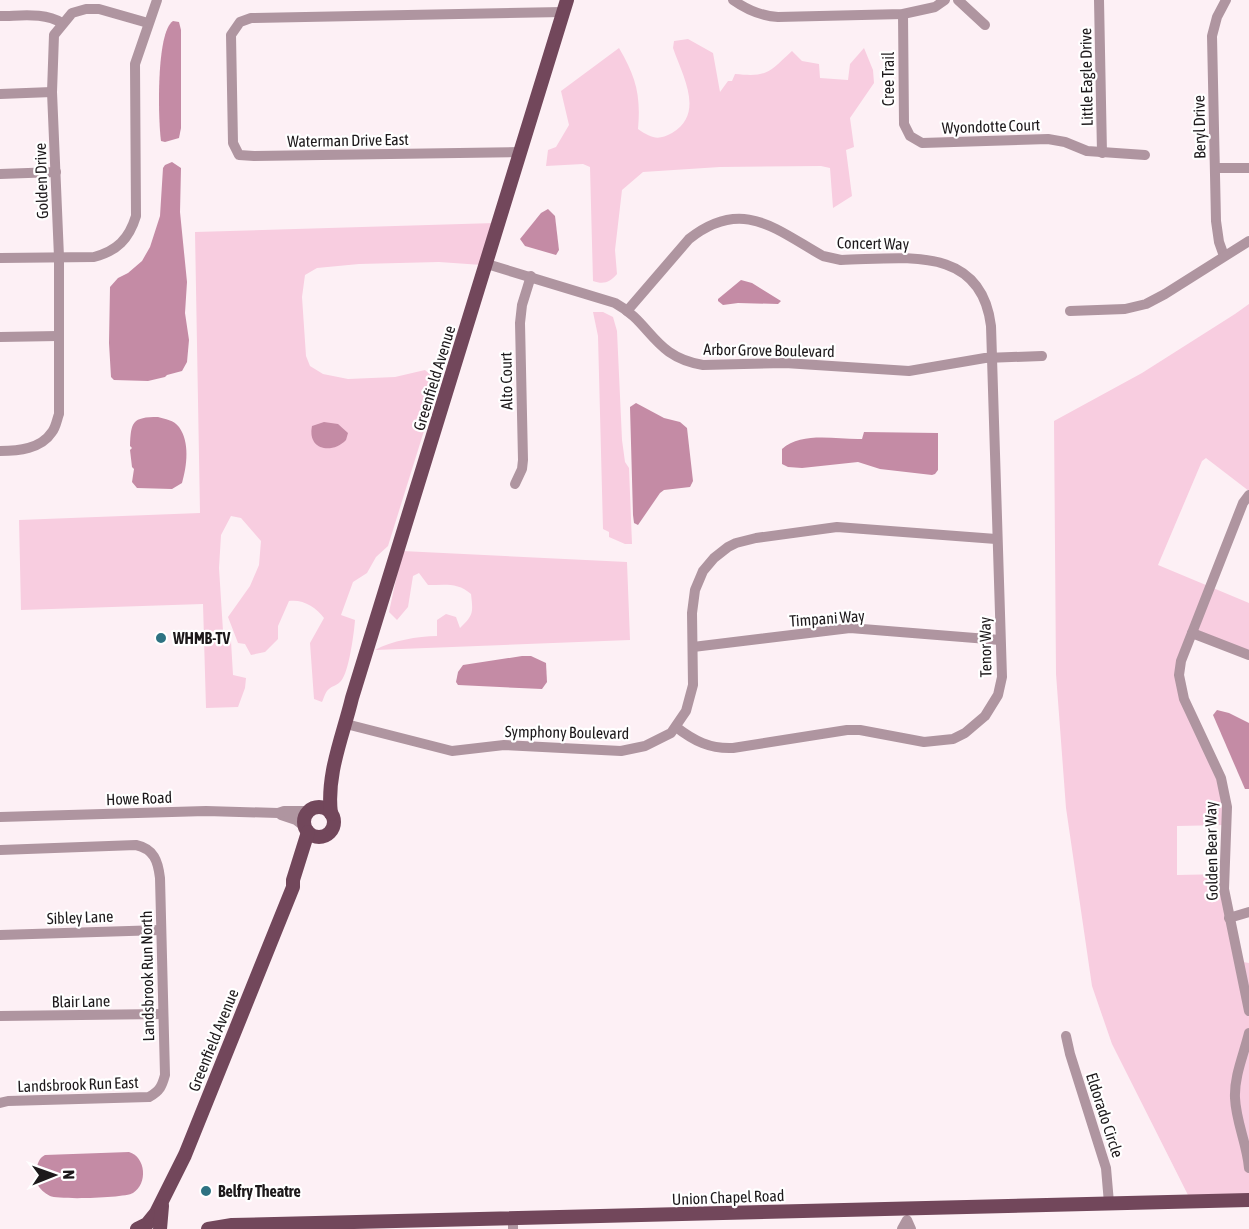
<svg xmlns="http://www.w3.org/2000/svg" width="1249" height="1229" viewBox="0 0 1249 1229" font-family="'Asap Condensed',sans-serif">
	<rect width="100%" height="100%" fill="#fdf0f5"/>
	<!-- green -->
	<g fill="#f8cde0">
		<path d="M688 39 713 53 720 92 728 81H732L735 74C768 77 768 73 792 51L802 61 819 64 820 78 848 80 850 64 864 48 873 70 874 83 850 118 854 147 846 150 852 196 833 208 830 168 821 166 720 167 643 172 622 190 615 250 617 274C610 282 604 285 593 281L590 167 583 164 546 166 548 150 556 147 569 125 561 91 619 48C636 77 641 95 638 129 651 138 658 141 672 133 705 113 683 77 673 48L674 41Z"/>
		<path d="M495 223 482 265 439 262 359 264 317 268 305 275 302 297 306 356 310 366 323 374 348 379 395 377 425 370 434 378 438 386 388 546 376 557 367 573 353 582 341 615 355 620C354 633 349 672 341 681 338 685 332 686 329 689 325 692 324 698 322 702L314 699 310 643 324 618C316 607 303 599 289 601L278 626V639L265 652 251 655 245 644 238 643 228 617 250 586 259 565 261 541 241 518 231 516 221 535 219 568 223 631 231 641 233 675 246 678 245 688 238 707 206 708 203 604 21 610 19 520 200 513 195 232Z"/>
		<polygon points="1249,304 1249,491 1206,458 1202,461 1158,565 1249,603 1249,655 1193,633 1179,675 1221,778 1226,825 1177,826 1177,875 1225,874 1237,961 1249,963 1249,1200 1191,1201 1112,1044 1092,986 1066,808 1056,674 1054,421 1142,373 1235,314"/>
		<polygon points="593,312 603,312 613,317 617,331 622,440 625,462 629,468 632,544 625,544 609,537 609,532 603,529 598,336"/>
		<path d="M402 551 627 562 630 640 375 650C391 641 418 636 437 636V620L446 614 456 617 460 628C474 615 473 612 471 594 458 582 444 585 428 585L419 573 413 576 408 607 397 620 389 612Z"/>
	</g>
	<!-- water -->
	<g fill="#c48ba5">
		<path d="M173 21 179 22 181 30V128L179 138 165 142 161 141C158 119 156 32 173 21Z"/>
		<polygon points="172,162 181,168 180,212 187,282 185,313 189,340 187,362 182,371 167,375 165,377 148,381 114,380 111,377 109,343 110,287 118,278 128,273 142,261 150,247 160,216 163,168 165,165"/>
		<polygon points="548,209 555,216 559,250 556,255 525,246 520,239 541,213"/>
		<polygon points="741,280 752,283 781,301 778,304 738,303 723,305 718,301 718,299"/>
		<polygon points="636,403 664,418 680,422 687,428 693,481 690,487 664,490 660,493 638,525 634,523 633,515 630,407"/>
		<path d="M158 417C165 419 174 420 179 427 190 442 187 466 182 483L172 489 137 488 132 482 134 469 132 467 130 450 132 448 130 446C131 422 132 417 158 417Z"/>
		<path d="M324 422 338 424 348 433 346 440C333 454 307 451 312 426Z"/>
		<path d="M864 432 938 433V470L935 474 932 475 880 469 858 462 802 468 788 467 782 464V449C802 431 838 440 862 439Z"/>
		<polygon points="522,656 531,656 546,663 547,682 542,689 458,685 456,682 458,672 463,665"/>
		<polygon points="1217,710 1229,713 1249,723 1249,789 1245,789 1213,715"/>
		<path d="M129 1152C146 1157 148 1184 133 1193 125 1198 59 1200 50 1196 44 1193 40 1189 37 1184 35 1174 36 1159 45 1155Z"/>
	</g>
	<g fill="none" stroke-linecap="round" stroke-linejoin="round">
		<!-- minor -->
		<g stroke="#af95a0" stroke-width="10">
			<path d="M733 0C747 10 760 16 778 17L903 14 935 7 945 0"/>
			<polyline points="958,0 985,25"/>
			<polyline points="1099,0 1102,153"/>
			<polyline points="903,14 904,124 910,136 922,143 1048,139 1065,142 1087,151 1145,155"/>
			<path d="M0 16C21 16 44 12 62 23"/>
			<polyline points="0,94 52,92"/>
			<polyline points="521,152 254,156 239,155 233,143 231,35 240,22 251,18 563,12"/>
			<polyline points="1215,168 1249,168"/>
			<polyline points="0,174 56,172"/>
			<polyline points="1224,256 1219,242 1216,221 1212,36 1217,17 1226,0"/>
			<path d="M0 258 94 257C117 251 129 239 136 216L135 64 157 0"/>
			<path d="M487 264 615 303C652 323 653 357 703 365L785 363 909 371 985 358 1042 356"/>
			<path d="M627 311 689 239C742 197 775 229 823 256L841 260C902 259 981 243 991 326L1002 677 998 695 985 716 965 733 953 739 924 742 860 730H847L733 748C710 749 694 741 676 727"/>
			<polyline points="1070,311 1125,309 1146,304 1165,294 1249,241"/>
			<polyline points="0,337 58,336"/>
			<path d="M0 451C18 451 41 449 52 432 56 427 57 419 59 414V257L52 92 54 35 72 13 86 9H99L148 23"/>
			<polyline points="515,484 522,469 523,460 520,323 522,305 531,276"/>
			<polyline points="1249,495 1243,503 1181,661 1179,675 1184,699 1221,778 1227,807 1224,889 1249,1011"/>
			<polyline points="1192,633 1249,655"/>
			<polyline points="693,647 850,628 1000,640"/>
			<polyline points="346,724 452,751 504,745 621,751 645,746 671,733 686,711 693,685 692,613 695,590 703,571 714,558 728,547 736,543 756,538 837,527 996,539"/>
			<polyline points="281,815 296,820 305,827"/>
			<polyline points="0,817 206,811 278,813 284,811 309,811"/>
			<path d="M0 850 136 845C154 849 158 861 160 878L165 1075C162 1086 160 1091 149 1097L8 1101 0 1103"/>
			<polyline points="1229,918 1249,912"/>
			<polyline points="0,935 161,930"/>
			<polyline points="0,1016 162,1014"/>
			<path d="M1249 1033C1244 1054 1234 1076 1235 1098 1236 1122 1247 1144 1249 1168"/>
			<polyline points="1066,1036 1070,1054 1106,1168 1109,1203"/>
			<polyline points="513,1219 513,1229"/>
			<polyline points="902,1229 907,1220 911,1229"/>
		</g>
		<!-- major -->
		<g stroke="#72475b" stroke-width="14">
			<circle cx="319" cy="822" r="15"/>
			<path d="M331 814C326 774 343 736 352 698L567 0"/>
			<polyline points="137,1229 147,1224 156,1213 185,1155 293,887 293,880 308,832"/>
			<polyline points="160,1229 162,1206"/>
			<polyline points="208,1229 232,1225 1249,1200"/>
		</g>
	</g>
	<!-- markers -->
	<g fill="#2e7282" stroke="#fff" stroke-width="2">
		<circle cx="161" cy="638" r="6"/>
		<circle cx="206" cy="1191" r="6"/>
	</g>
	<g text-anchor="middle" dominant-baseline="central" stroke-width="4.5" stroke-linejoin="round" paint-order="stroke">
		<!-- street labels -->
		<g font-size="16" fill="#1d191b" stroke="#fff">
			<text transform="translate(1086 77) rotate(-91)">Little Eagle Drive</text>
			<text transform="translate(888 79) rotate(-90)">Cree Trail</text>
			<text transform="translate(991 126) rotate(-2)">Wyondotte Court</text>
			<text transform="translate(1199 127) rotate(-91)">Beryl Drive</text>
			<text transform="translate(348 140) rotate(-1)">Waterman Drive East</text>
			<text transform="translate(41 181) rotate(-92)">Golden Drive</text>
			<text transform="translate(873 243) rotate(1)">Concert Way</text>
			<text transform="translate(769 350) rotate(1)">Arbor Grove Boulevard</text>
			<text transform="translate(434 378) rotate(-73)">Greenfield Avenue</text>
			<text transform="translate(506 381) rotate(-91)">Alto Court</text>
			<text transform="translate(827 618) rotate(-4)">Timpani Way</text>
			<text transform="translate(985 647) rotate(-91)">Tenor Way</text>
			<text transform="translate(567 732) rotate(1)">Symphony Boulevard</text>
			<text transform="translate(139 798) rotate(-2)">Howe Road</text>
			<text transform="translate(1211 851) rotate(-91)">Golden Bear Way</text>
			<text transform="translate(80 917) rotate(-2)">Sibley Lane</text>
			<text transform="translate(147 976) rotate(-91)">Landsbrook Run North</text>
			<text transform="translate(81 1001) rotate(-1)">Blair Lane</text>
			<text transform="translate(213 1040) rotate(-68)">Greenfield Avenue</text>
			<text transform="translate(78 1084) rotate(-2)">Landsbrook Run East</text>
			<text transform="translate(1105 1115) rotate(72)">Eldorado Circle</text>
			<text transform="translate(728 1197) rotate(-2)">Union Chapel Road</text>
		</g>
		<!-- poi labels -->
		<g font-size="16" font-weight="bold" fill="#1d191b" stroke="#fff" text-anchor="start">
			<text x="173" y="638">WHMB-TV</text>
			<text x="218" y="1191">Belfry Theatre</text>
		</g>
	</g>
	<!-- north arrow -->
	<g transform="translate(54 1175) rotate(89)" stroke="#ffffff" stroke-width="4.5" paint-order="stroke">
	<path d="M0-4.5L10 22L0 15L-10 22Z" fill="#1d191b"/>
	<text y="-9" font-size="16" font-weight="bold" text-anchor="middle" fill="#1d191b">N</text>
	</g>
</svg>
